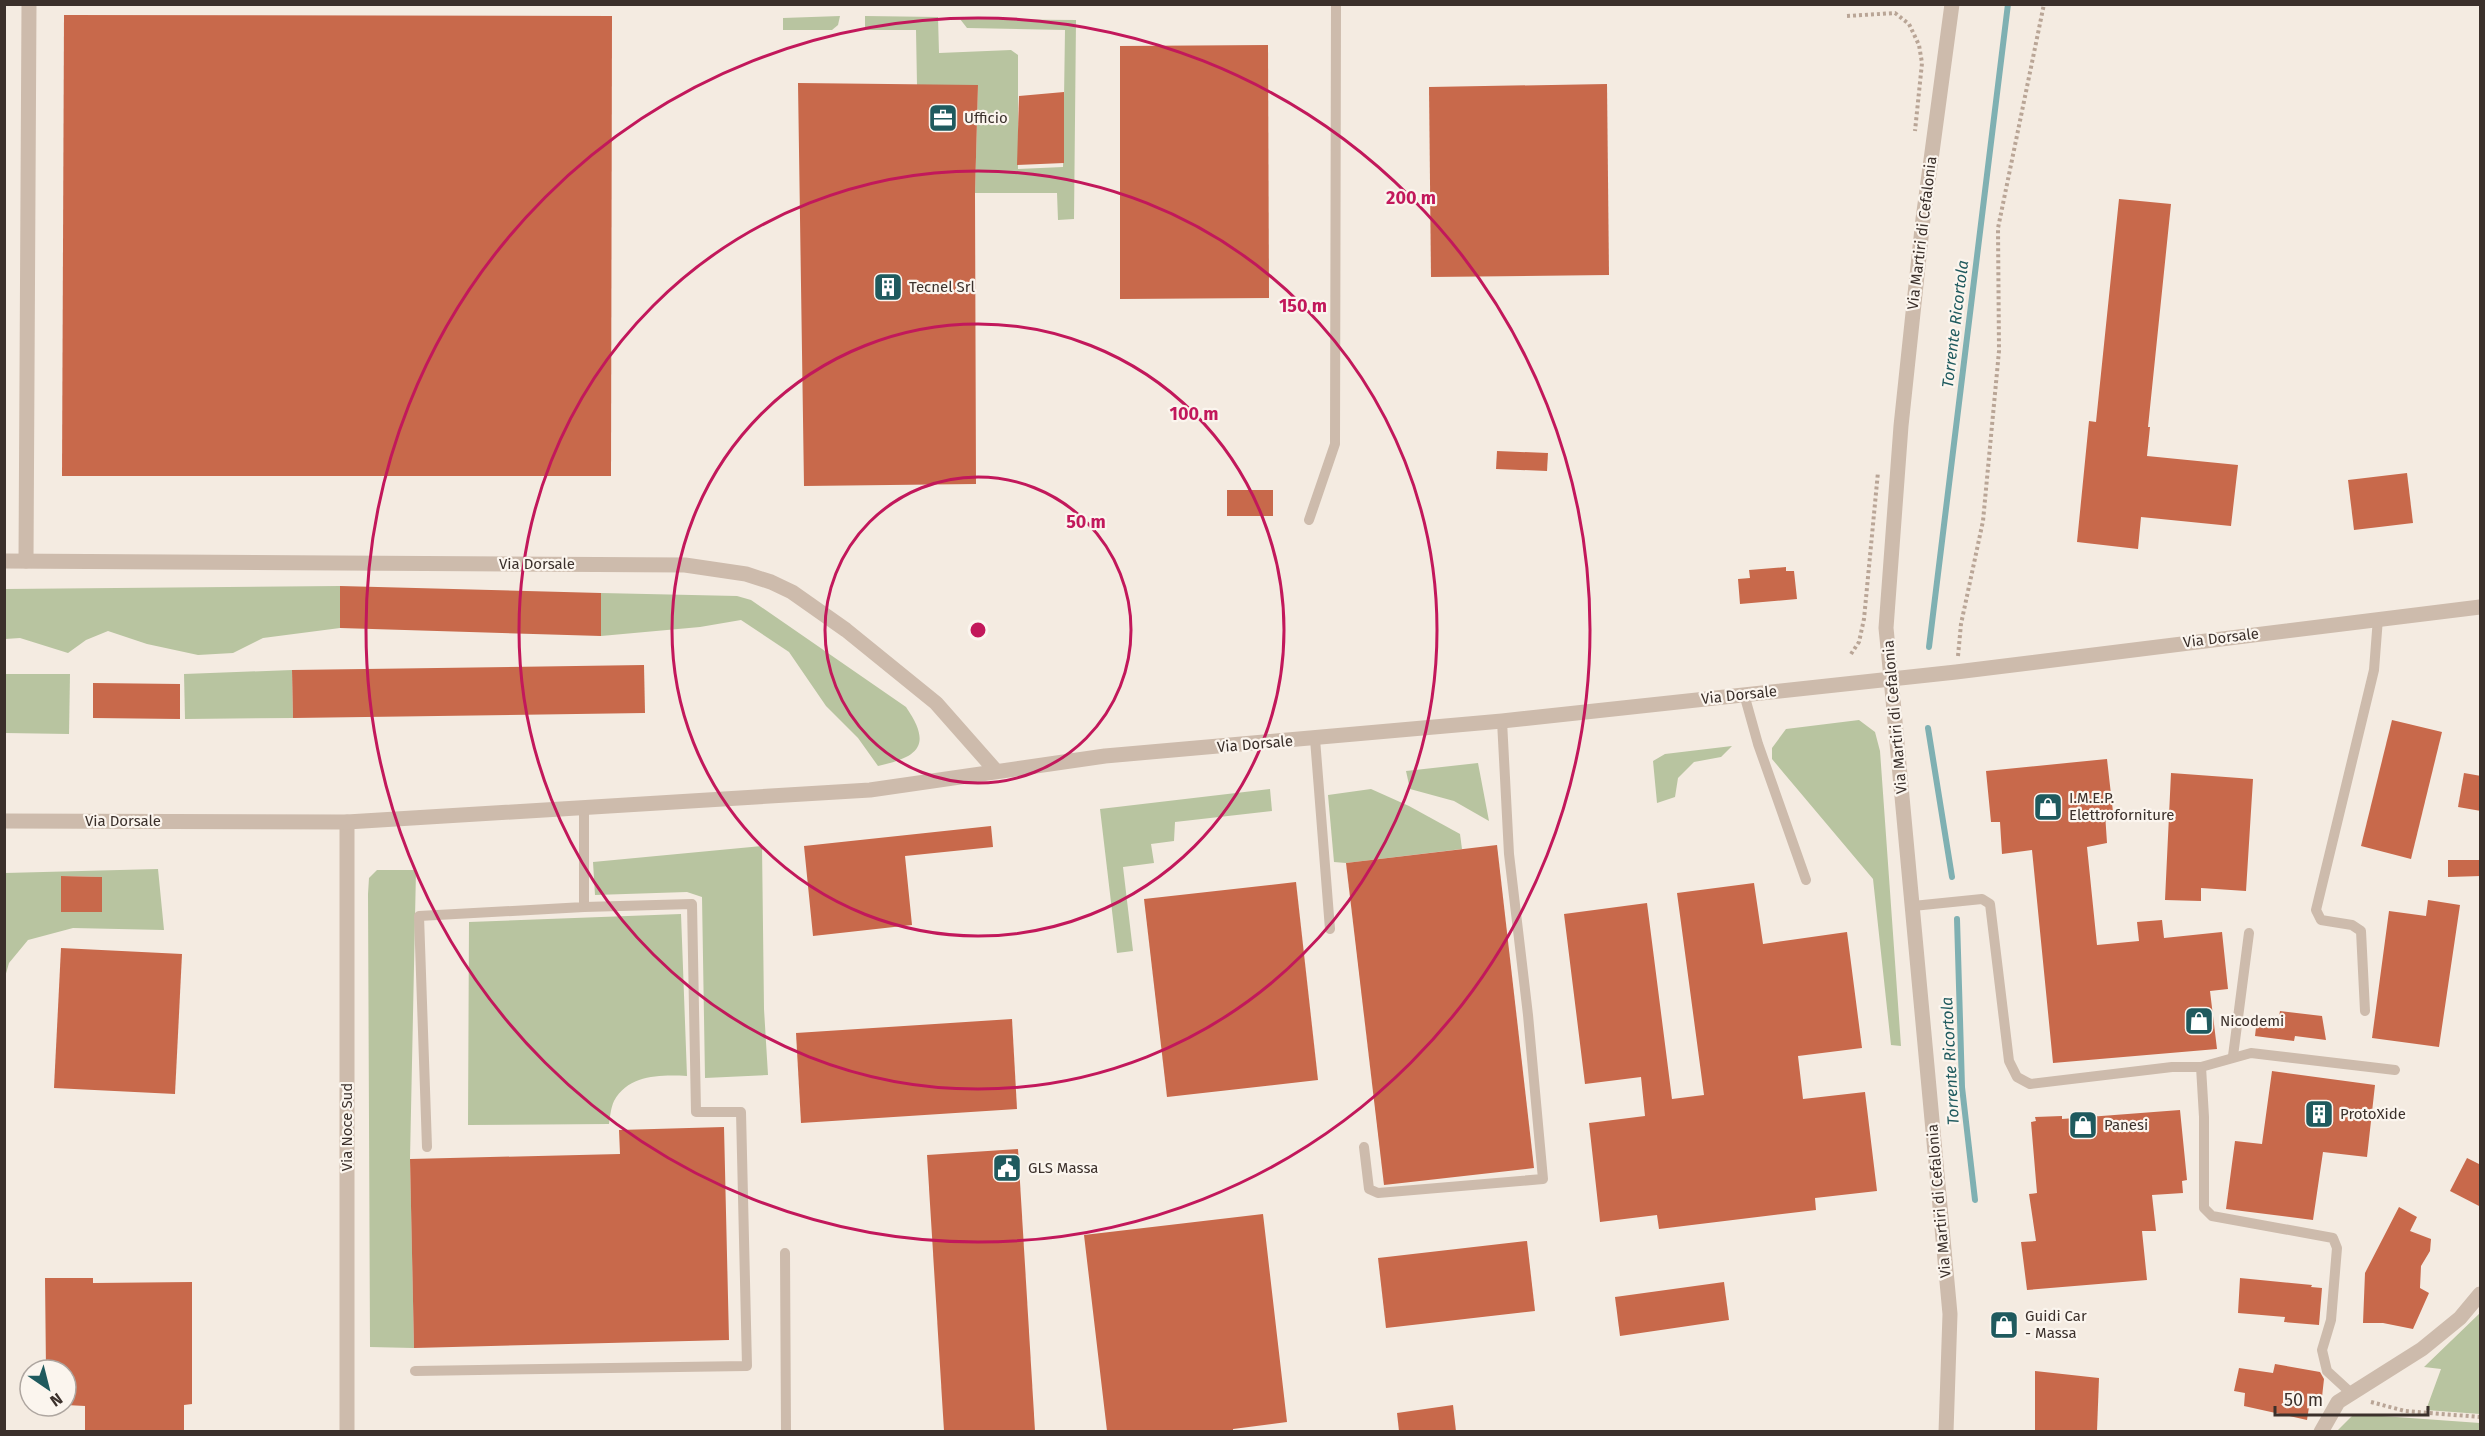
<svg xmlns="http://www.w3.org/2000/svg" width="2485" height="1436" viewBox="0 0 2485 1436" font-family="'Fira Sans',sans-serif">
	<rect width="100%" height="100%" fill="#f4ebe1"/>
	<!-- green -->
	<g fill="#b8c4a0" fill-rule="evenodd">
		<polygon points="840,16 838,25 832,30 783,30 783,18"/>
		<polygon points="865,16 938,17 939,53 1011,50 1018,55 1018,169 1063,167 1065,30 967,28 960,19 1076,20 1074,219 1058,220 1057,193 975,193 978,85 917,85 916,30 865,30"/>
		<polygon points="340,586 340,628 263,638 233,653 198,655 147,644 108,631 86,640 68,653 20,638 5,639 5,589"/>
		<path d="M601 593 737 596 751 600 906 707C933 746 918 757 878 766L858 738 826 706 789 652 741 620 700 627 601 636Z"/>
		<polygon points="292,670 293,718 185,719 184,674"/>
		<polygon points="5,674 70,674 69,734 5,733"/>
		<polygon points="1859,720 1875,732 1880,751 1901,1046 1891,1045 1873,879 1772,759 1772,748 1786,729"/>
		<polygon points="1732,746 1721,757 1694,762 1678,778 1675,797 1657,803 1653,761 1665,754"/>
		<polygon points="1478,763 1489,821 1454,801 1410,789 1406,771"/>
		<polygon points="1270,789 1272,811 1175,822 1174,841 1151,844 1154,863 1123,867 1133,951 1117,953 1100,809"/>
		<polygon points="1371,789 1409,806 1460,834 1462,849 1346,863 1334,862 1328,795"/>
		<polygon points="762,846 764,1009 768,1075 705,1078 702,897 687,892 595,895 593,862"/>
		<path d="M158 869 164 930 73 928 28 940 9 963 5 977V873ZM61 876 102 877V912H61Z"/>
		<polygon points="377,870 416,870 410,1159 414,1348 370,1347 368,894 369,878"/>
		<path d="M681 914 687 1076C661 1075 629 1074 614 1101 611 1107 610 1117 609 1124L468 1125 469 922Z"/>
		<polygon points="2480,1313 2480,1414 2426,1410 2441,1369 2424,1367"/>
		<polygon points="2354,1414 2480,1423 2480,1431 2337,1431"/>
	</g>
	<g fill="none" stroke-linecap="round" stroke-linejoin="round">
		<!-- stream -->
		<g stroke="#7fb0b2" stroke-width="6">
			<polyline points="1929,647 2008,4"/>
			<polyline points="1928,728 1952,877"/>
			<polyline points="1957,919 1962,1087 1975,1200"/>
		</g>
	</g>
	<!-- building -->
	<g fill="#c8694b">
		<polygon points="64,15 612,16 611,476 62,476"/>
		<polygon points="1268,45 1269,298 1120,299 1120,46"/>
		<polygon points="798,83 978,85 975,193 976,484 804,486"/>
		<polygon points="1607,84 1609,275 1431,277 1429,87"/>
		<polygon points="1064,92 1064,163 1017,165 1019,96"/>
		<polygon points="2119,199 2171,204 2148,427 2150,427 2147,456 2238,465 2231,526 2141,517 2138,549 2077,542 2089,421 2096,422"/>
		<polygon points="1497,451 1548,453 1547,471 1496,469"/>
		<polygon points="2407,473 2413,523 2354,530 2348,480"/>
		<rect x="1227" y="490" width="46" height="26"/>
		<polygon points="1786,567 1786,571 1794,571 1797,599 1740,604 1738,579 1750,578 1749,570"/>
		<polygon points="340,586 601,593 601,636 340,628"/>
		<polygon points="644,665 645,713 293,718 292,670"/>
		<polygon points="93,683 180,684 180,719 93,718"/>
		<polygon points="2392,720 2442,732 2411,859 2361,846"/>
		<polygon points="2107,759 2113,812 2105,813 2107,843 2087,847 2097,945 2139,941 2137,922 2162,920 2164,938 2222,932 2228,989 2210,991 2217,1049 2053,1063 2032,850 2002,854 2000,822 1991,822 1986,771"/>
		<polygon points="2171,773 2253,779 2246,891 2201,888 2201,901 2165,900"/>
		<polygon points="2464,773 2481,776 2481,811 2458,807"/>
		<polygon points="991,826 993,847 905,856 912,925 813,936 804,846"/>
		<polygon points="1497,845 1534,1168 1384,1185 1346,863"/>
		<polygon points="2448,860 2481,860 2481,876 2448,877"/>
		<polygon points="61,876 102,877 102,912 61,912"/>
		<polygon points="1296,882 1318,1080 1167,1097 1144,899"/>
		<polygon points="1754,883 1763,944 1847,932 1862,1048 1798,1056 1803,1099 1865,1092 1877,1191 1815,1198 1816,1210 1659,1229 1657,1215 1600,1222 1589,1123 1645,1116 1641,1077 1585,1084 1564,914 1647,903 1672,1099 1704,1095 1677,893"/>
		<polygon points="2428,900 2460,905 2439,1047 2372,1038 2389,911 2426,916"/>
		<polygon points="61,948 182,954 175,1094 54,1088"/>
		<polygon points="2280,1011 2322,1016 2326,1040 2295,1036 2294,1041 2255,1036 2257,1019 2278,1022"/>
		<polygon points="1012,1019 1017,1109 801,1123 796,1033"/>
		<polygon points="2272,1071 2375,1085 2367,1157 2323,1152 2313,1220 2226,1209 2235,1141 2262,1144"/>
		<polygon points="2180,1110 2187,1180 2182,1181 2183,1193 2152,1195 2156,1231 2142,1231 2147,1280 2027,1290 2021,1242 2036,1241 2029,1194 2037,1193 2031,1122 2036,1121 2035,1117 2062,1116 2062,1119"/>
		<polygon points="724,1127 729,1340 414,1348 410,1159 620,1154 619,1130"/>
		<polygon points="1018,1149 1035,1431 944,1431 927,1155"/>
		<polygon points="2467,1158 2481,1165 2481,1207 2450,1191"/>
		<polygon points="2399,1207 2417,1217 2410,1231 2431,1239 2430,1251 2421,1266 2420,1288 2429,1293 2413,1329 2383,1323 2363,1323 2365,1273"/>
		<polygon points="1263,1214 1287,1422 1233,1429 1233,1431 1107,1431 1084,1235"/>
		<polygon points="1527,1241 1535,1311 1386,1328 1378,1258"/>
		<polygon points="45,1278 93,1278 93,1283 192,1282 192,1404 184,1405 184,1431 85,1431 85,1406 66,1405 66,1370 46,1370"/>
		<polygon points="2240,1278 2312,1285 2311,1287 2322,1288 2319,1325 2284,1322 2285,1317 2238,1313"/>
		<polygon points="1724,1282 1729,1320 1620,1336 1615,1297"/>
		<polygon points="2275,1364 2320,1372 2324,1379 2322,1397 2311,1394 2307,1420 2244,1406 2245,1393 2234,1391 2239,1368 2273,1373"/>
		<polygon points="2035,1371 2099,1378 2097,1431 2035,1431"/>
		<polygon points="1453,1405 1456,1431 1399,1431 1397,1413"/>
	</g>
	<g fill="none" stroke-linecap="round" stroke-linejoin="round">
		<!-- path -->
		<g stroke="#b9a596" stroke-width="4" stroke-dasharray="3 3" stroke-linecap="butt">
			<polyline points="1847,16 1895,13 1909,24 1919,45 1922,63 1915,131"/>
			<polyline points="1851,654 1859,642 1864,619 1878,472"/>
			<polyline points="1958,656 1961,624 1983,521 1999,351 1998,228 2044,4"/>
			<polyline points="2371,1402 2405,1411 2480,1417"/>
		</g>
		<!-- service -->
		<g stroke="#cdbbac" stroke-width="10">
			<polyline points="1309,520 1335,444 1336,4"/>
			<polyline points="1744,694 1758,744 1806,880"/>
			<polyline points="1315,739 1330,929"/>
			<polyline points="1913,906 1982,899 1990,904 2009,1061 2017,1077 2030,1084 2172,1067 2201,1067 2251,1053 2395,1070"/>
			<polyline points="2365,1011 2361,931 2352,925 2321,920 2316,910 2374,670 2378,618"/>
			<polyline points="2233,1056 2249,933"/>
			<polyline points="2201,1067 2204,1117 2204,1208 2212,1216 2333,1238 2337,1248 2331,1320 2322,1350 2327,1371 2351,1393"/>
			<polyline points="427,1147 419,916 584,907 584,809"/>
			<polyline points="1364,1147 1369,1189 1378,1193 1543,1179 1528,1015 1509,854 1502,721"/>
			<polyline points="785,1253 786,1432"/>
			<polyline points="415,1371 747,1366 741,1112 696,1112 692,904 584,907"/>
		</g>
		<!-- minor -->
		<g stroke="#cdbbac" stroke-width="15">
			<polyline points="4,561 685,565 746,574 771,582 792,592 846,630 936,703 996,771"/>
			<polyline points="26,561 29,4"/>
			<polyline points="1891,678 1886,628 1901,426 1923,219 1952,4"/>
			<polyline points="347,822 347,1432"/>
			<polyline points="2321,1432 2338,1402 2422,1349 2460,1318 2480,1294"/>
		</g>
		<!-- tertiary -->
		<g stroke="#cdbbac" stroke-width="15">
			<polyline points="1891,678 1950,1314 1946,1432"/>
			<polyline points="4,821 347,822 870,790 1105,756 1502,721 1956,672 2480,607"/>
		</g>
	</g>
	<!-- distance rings -->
	<g fill="none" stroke="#c2185b" stroke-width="3">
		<circle cx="978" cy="630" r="153"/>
		<circle cx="978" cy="630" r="306"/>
		<circle cx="978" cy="630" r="459"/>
		<circle cx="978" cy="630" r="612"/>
	</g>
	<!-- icons -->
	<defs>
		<g id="office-square" transform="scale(1.5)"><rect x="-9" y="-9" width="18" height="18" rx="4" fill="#1f5a5e" stroke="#fbf5ee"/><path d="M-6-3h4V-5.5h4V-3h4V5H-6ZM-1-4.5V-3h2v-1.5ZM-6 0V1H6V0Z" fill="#fff"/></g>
		<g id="building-square" transform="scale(1.5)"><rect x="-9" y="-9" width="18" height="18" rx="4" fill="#1f5a5e" stroke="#fbf5ee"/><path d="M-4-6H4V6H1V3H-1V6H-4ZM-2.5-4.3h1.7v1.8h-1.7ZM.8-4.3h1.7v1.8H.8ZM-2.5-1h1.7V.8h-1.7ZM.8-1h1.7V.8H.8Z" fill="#fff"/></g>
		<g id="shop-square" transform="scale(1.5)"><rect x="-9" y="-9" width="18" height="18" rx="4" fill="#1f5a5e" stroke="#fbf5ee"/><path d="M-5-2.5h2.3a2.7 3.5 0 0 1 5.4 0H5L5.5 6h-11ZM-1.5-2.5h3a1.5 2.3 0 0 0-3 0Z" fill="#fff"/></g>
		<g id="civic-square" transform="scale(1.5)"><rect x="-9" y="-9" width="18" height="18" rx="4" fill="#1f5a5e" stroke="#fbf5ee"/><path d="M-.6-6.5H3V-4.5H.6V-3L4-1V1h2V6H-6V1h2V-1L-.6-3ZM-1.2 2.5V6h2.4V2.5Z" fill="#fff"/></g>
	</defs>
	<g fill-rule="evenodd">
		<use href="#office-square" x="943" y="118"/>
		<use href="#building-square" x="888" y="287"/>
		<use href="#shop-square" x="2048" y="807"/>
		<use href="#shop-square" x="2199" y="1021"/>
		<use href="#building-square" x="2319" y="1114"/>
		<use href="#shop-square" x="2083" y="1125"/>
		<use href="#civic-square" x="1007" y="1168"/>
		<use href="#shop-square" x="2004" y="1325"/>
	</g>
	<g text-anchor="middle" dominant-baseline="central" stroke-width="4.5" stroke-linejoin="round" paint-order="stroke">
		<!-- poi labels -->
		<g font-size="15" fill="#3b302b" stroke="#fbf5ee" text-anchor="start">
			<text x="964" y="118">Ufficio</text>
			<text x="909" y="287">Tecnel Srl</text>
			<text x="2069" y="798">I.M.E.P.<tspan x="2069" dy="17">Elettroforniture</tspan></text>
			<text x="2220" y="1021">Nicodemi</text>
			<text x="2340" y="1114">ProtoXide</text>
			<text x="2104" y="1125">Panesi</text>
			<text x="1028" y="1168">GLS Massa</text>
			<text x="2025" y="1316">Guidi Car<tspan x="2025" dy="17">- Massa</tspan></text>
		</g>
		<!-- street labels -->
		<g font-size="15" fill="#3b302b" stroke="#fbf5ee">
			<text transform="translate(1922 233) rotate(-83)">Via Martiri di Cefalonia</text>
			<text x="537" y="564">Via Dorsale</text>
			<text transform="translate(2221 638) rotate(-7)">Via Dorsale</text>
			<text transform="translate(1739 695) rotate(-6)">Via Dorsale</text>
			<text transform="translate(1895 717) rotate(-95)">Via Martiri di Cefalonia</text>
			<text transform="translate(1255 744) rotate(-5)">Via Dorsale</text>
			<text x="123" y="821">Via Dorsale</text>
			<text transform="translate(347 1127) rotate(-90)">Via Noce Sud</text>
			<text transform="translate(1939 1201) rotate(-95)">Via Martiri di Cefalonia</text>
		</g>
		<!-- water labels -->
		<g font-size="16" font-style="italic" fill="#1f5a5e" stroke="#fbf5ee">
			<text transform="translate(1955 324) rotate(-83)">Torrente Ricortola</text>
			<text transform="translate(1950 1061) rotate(-93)">Torrente Ricortola</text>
		</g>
	</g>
	<circle cx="978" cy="630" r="9" fill="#c2185b" stroke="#fbf5ee" stroke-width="3"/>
	<g font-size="18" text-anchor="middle" font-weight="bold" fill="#c2185b" stroke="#fbf5ee" stroke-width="4.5" stroke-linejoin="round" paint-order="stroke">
		<text x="1411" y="204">200 m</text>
		<text x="1303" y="312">150 m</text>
		<text x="1194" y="420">100 m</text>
		<text x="1086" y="528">50 m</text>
	</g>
	<!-- border -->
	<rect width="2485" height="1436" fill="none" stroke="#3b302b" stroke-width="12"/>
	<!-- north arrow -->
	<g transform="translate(48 1388) rotate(145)"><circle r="28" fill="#fbf5ee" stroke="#aea6a0" stroke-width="1.5"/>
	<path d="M0-4.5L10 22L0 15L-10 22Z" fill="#1f5a5e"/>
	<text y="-9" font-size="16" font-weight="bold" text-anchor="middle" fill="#3b302b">N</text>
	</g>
	<!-- scale -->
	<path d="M2275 1406v9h153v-9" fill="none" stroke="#3b302b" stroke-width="3"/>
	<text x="2284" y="1406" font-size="18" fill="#3b302b" stroke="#fbf5ee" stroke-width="4.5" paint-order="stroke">50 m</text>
</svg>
